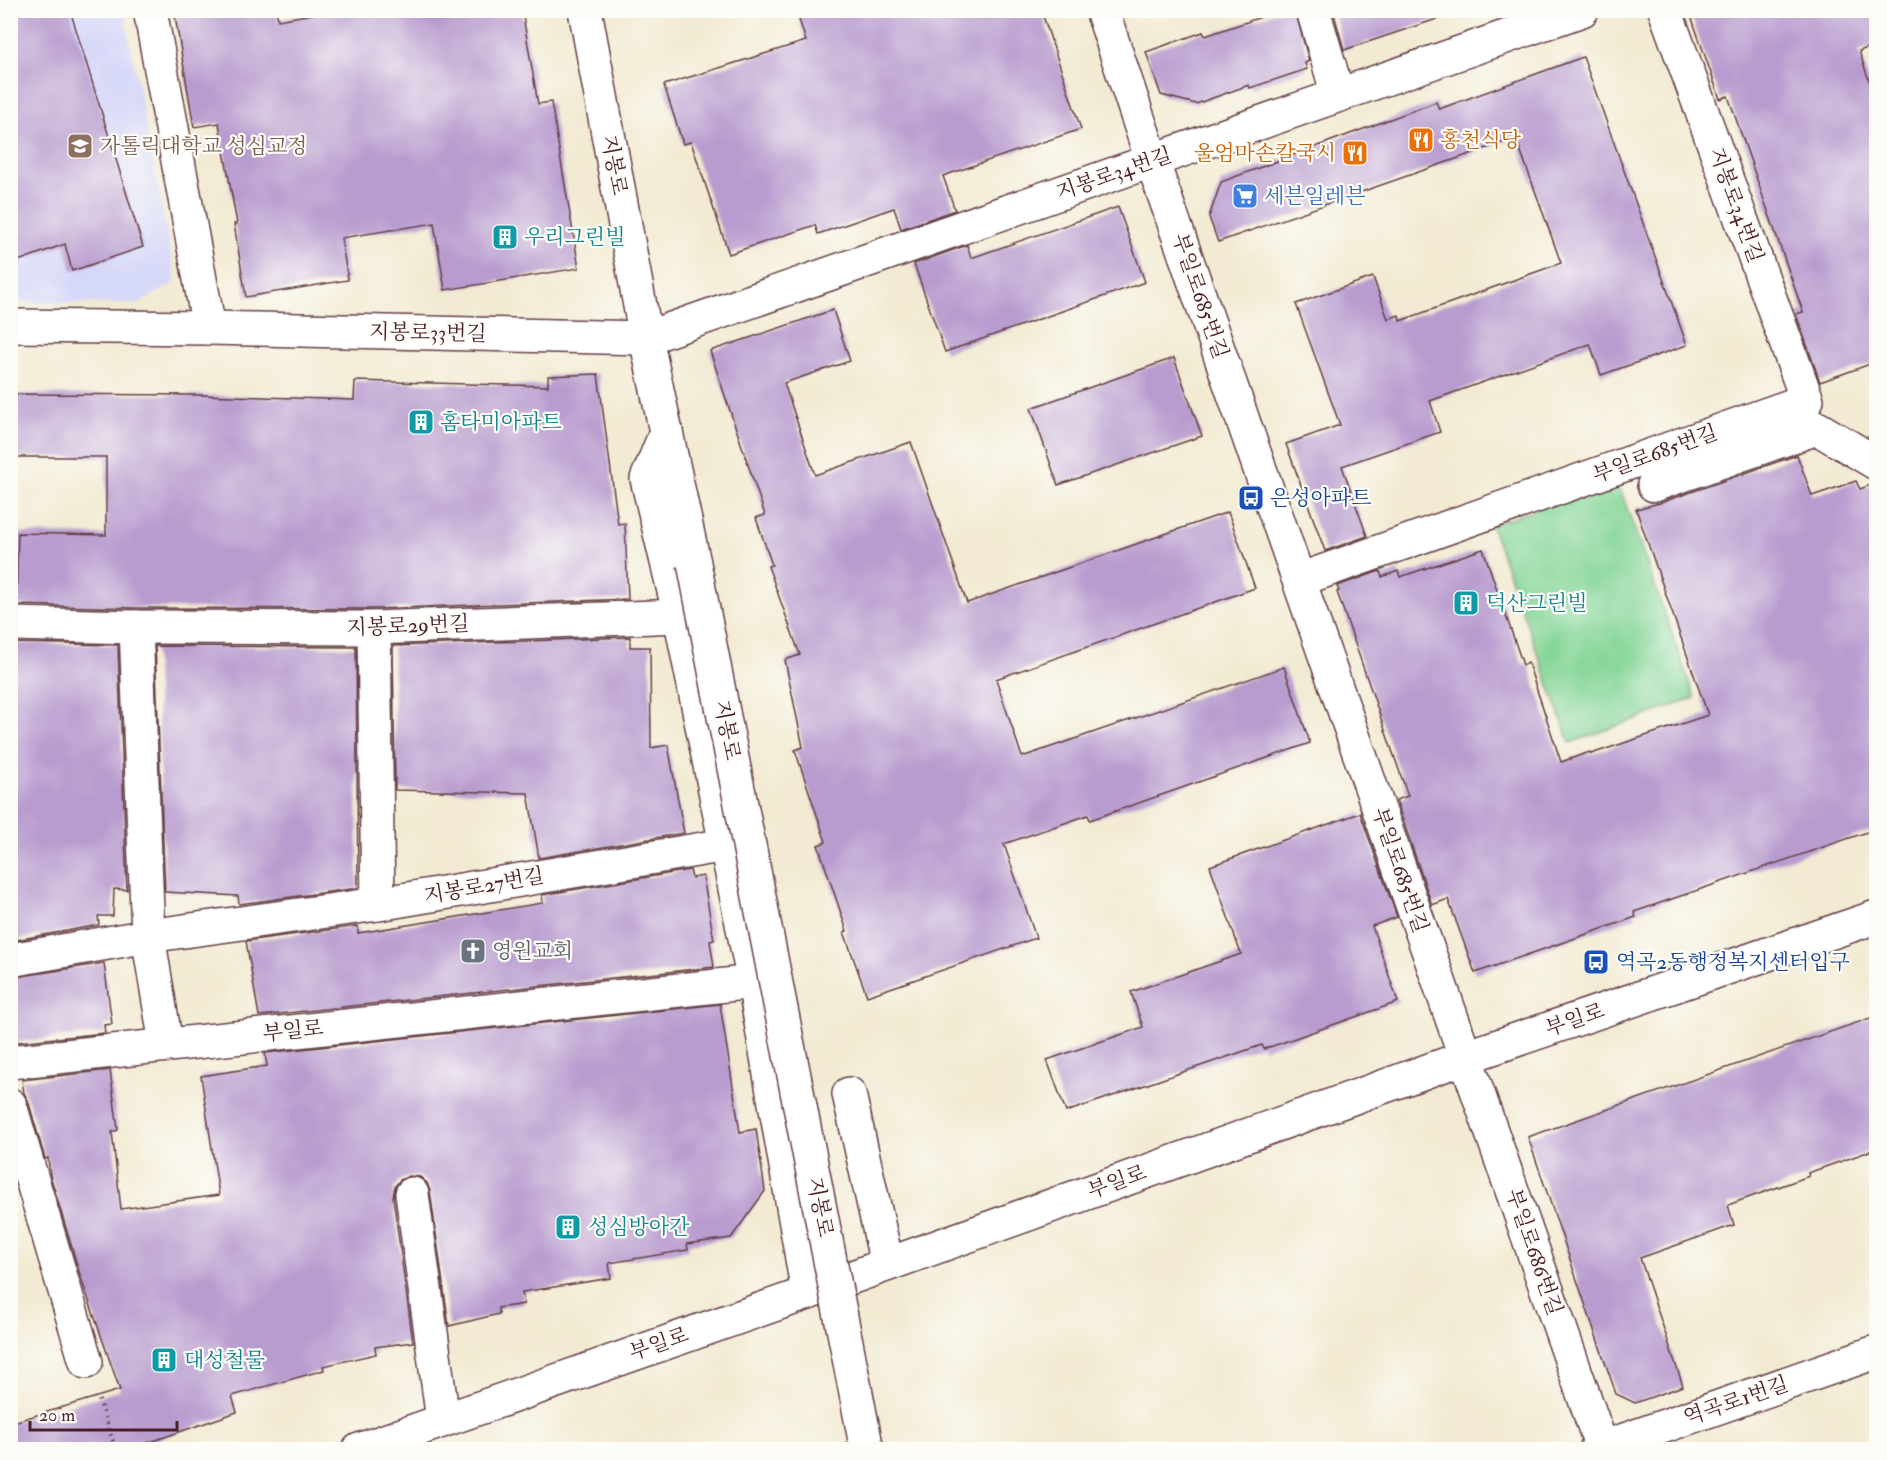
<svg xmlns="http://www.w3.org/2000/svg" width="1887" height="1460" viewBox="0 0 1887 1460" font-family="'IM FELL Double Pica','Noto Serif KR',serif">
	<rect width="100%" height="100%" fill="#fdfcf7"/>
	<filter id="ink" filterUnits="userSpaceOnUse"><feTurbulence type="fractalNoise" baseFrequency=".0167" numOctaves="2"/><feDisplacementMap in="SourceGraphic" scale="12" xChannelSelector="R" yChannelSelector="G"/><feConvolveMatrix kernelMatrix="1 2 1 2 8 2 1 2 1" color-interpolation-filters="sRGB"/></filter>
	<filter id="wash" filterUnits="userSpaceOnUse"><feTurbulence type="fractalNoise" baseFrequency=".008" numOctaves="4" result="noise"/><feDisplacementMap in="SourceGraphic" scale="24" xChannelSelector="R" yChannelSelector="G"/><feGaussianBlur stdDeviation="1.35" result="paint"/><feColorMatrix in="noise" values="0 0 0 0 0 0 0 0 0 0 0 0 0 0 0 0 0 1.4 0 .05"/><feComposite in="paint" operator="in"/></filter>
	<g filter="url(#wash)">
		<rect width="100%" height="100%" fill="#f2ead2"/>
		<!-- built -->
		<polygon fill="#d6d8f8" points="11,11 124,11 176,282 139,304 11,302"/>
		<!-- green -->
		<polygon fill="#81d495" stroke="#667a60" stroke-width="1.5" points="1617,480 1695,698 1570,743 1491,525"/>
		<g id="blocks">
			<!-- building -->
			<g fill="#b89ccf">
				<polygon points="10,10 70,10 143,247 72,271 65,244 10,264"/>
				<polygon points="174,10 276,10 278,20 336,10 522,10 538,104 551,102 579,268 445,290 434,223 341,238 348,280 246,297 234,224 237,224 219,123 194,127"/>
				<polygon points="796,10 1041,10 1081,129 943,176 955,210 901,229 894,208 818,234 815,225 729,254 691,142 683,144 664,85 806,41"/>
				<polygon points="1282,10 1295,10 1309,61 1305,63 1307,69 1250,88 1249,85 1196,104 1161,95 1146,52 1203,32 1205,36"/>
				<polygon points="1333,10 1438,10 1440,18 1344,50"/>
				<polygon points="1689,10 1876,10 1876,45 1859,51 1876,101 1876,362 1820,382 1796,314 1803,312 1728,96 1720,99"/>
				<polygon points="1583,57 1687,345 1601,375 1590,344 1430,401 1440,432 1342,466 1367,536 1325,551 1286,444 1340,425 1296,304 1373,277 1388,319 1399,315 1400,321 1561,263 1516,138 1218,242 1209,217 1221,182 1436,102 1439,109"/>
				<polygon points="1118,207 1145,282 945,352 914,264 967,245 971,258"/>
				<polygon points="833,310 850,361 784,383 815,475 911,442 967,603 1228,512 1255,588 996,679 1022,757 1284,667 1310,743 1090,820 1088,815 1004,844 1036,938 867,996 844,932 847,931 818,845 826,842 795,750 803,747 785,660 800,655 768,566 772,565 756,518 765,515 710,351"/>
				<polygon points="1174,358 1202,436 1058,485 1031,408"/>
				<polygon points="598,374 618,524 625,523 628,599 374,609 136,608 16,605 18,533 106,535 106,457 10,457 10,394 201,395 354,400 355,381 548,386 548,376"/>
				<polygon points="1797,455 1812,496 1856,481 1860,489 1876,483 1876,829 1634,912 1636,917 1475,973 1448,899 1432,905 1396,800 1408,796 1337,592 1339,591 1337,586 1380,571 1382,577 1398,571 1400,577 1483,549 1523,665 1528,663 1561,762 1590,752 1591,754 1708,715 1636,509 1660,503"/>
				<polygon points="630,637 630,647 650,647 651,748 668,745 684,833 539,858 528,793 395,790 393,646"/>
				<polygon points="10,643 118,645 127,890 114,889 113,916 98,916 99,925 10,941"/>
				<polygon points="155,646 356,647 358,888 239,904 238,896 165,892"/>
				<polygon points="1360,813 1397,917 1372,926 1398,1002 1264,1049 1262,1045 1066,1112 1047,1060 1143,1027 1131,992 1241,954 1210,866"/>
				<polygon points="690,870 692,878 703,876 714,940 710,941 714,967 259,1016 246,941 358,926 358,933 543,903 542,895"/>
				<polygon points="104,963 112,1024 104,1025 105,1033 17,1042 16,1037 10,1037 10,978"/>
				<polygon points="720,1004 740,1132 756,1129 765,1191 731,1238 687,1244 688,1250 609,1263 611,1278 522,1292 524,1304 498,1308 499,1314 449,1326 430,1191 427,1183 420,1177 409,1176 400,1180 395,1186 393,1197 413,1342 375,1347 376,1354 323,1366 324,1370 232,1396 237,1412 130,1449 10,1449 10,1423 120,1390 81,1278 50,1175 48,1158 45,1159 28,1100 24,1093 22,1080 110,1070 118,1130 112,1132 121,1209 219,1195 201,1076 267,1066 265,1053"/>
				<polygon points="1876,1016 1876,1149 1808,1173 1809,1176 1728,1205 1734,1225 1640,1258 1683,1386 1635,1403 1616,1394 1528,1137"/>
			</g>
		</g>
	</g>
	<g filter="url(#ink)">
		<use href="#blocks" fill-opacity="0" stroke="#633d44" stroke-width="1.5"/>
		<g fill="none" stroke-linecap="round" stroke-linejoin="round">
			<!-- minor casing -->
			<g stroke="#633d44" stroke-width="36">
				<g id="minor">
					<polyline points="150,10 209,328"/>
					<polyline points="585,10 646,338 694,563"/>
					<polyline points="1102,10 1152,160 1602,1448"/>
					<polyline points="1313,10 1338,95"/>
					<polyline points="10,326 209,328 646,338 1582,10"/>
					<polyline points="1654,485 1817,428 1876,463"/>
					<polyline points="1299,580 1807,400 1665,10"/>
					<polyline points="10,624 136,627 374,628 680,616"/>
					<polyline points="136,627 148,936 166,1044"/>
					<polyline points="374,628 378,904"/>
					<polyline points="726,845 754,982 808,1293"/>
					<polyline points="10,960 148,936 378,904 726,845 680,616 647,479 665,435"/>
					<polyline points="10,1062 754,982"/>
					<polyline points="849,1094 887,1264"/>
					<polyline points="10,1105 86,1362"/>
					<polyline points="412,1194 443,1420"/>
					<polyline points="359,1450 808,1293 1466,1057 1876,917"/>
					<polyline points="1596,1450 1876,1352"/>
				</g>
			</g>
			<!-- path -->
			<polyline stroke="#633d44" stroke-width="4" stroke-dasharray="1.5 4.5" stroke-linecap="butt" points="99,1400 116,1450"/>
			<!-- minor -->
			<use href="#minor" stroke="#fff" stroke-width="33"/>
			<!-- minor-bridge casing -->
			<g stroke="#633d44" stroke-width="36" stroke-linecap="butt">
				<polyline id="minor-bridge" points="694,563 867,1450"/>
			</g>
			<!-- minor-bridge -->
			<use href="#minor-bridge" stroke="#fff" stroke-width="33"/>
		</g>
	</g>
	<!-- icons -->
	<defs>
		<g id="restaurant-square" transform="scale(1.35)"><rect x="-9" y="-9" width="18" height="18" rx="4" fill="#e8710a" stroke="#fdfcf7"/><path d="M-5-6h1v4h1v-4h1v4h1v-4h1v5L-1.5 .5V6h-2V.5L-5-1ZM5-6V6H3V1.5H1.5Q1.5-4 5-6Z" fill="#fff"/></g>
		<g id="university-square" transform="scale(1.35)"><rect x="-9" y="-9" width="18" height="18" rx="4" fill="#8d6e63" stroke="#fdfcf7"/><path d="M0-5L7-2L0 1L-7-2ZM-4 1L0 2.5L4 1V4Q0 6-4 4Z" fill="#fff"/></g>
		<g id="supermarket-square" transform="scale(1.35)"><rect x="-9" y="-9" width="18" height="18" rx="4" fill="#3f7fe0" stroke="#fdfcf7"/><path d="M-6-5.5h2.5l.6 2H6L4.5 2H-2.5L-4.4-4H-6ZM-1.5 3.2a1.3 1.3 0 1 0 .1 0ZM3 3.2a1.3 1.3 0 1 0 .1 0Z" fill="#fff"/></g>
		<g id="building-square" transform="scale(1.35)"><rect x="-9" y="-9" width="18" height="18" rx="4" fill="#0f9aa8" stroke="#fdfcf7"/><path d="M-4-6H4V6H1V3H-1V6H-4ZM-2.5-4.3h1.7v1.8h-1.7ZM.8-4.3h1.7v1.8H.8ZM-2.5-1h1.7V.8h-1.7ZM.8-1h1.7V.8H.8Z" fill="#fff"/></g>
		<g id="bus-square" transform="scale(1.35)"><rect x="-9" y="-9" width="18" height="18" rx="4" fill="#1a4fb4" stroke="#fdfcf7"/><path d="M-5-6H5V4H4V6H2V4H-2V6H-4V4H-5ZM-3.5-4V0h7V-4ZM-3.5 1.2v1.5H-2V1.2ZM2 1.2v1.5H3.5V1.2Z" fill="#fff"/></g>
		<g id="church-square" transform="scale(1.35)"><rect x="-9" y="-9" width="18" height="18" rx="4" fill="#6b7280" stroke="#fdfcf7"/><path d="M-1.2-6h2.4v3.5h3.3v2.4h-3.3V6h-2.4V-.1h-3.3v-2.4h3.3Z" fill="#fff"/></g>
	</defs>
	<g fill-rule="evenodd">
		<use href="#restaurant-square" x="1421" y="140"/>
		<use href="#university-square" x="80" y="146"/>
		<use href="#restaurant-square" x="1355" y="153"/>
		<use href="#supermarket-square" x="1245" y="196"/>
		<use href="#building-square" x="505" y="237"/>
		<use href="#building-square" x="421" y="422"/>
		<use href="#bus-square" x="1251" y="498"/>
		<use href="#building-square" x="1466" y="603"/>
		<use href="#church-square" x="473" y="951"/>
		<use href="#bus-square" x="1596" y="962"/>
		<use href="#building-square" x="568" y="1227"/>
		<use href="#building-square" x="164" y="1360"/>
	</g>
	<g text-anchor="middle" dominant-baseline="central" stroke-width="4.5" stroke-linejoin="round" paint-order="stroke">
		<!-- food labels -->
		<g font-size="21" fill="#c56008" stroke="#fdfcf7" text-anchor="start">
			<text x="1440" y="140">홍천식당</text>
			<text x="1336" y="153" text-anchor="end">울엄마손칼국시</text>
		</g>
		<!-- education labels -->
		<g font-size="21" fill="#785e54" stroke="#fdfcf7" text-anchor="start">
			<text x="100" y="146">가톨릭대학교 성심교정</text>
		</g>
		<!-- street labels -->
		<g font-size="21" fill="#4a1f2b" stroke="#fdfcf7">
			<text transform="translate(614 165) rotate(79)">지봉로</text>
			<text transform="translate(1114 174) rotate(-19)">지봉로34번길</text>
			<text transform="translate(1736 205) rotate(70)">지봉로34번길</text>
			<text transform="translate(1200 296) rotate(71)">부일로685번길</text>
			<text transform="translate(428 333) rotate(1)">지봉로33번길</text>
			<text transform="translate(1655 454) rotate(-20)">부일로685번길</text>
			<text transform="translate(408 626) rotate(-2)">지봉로29번길</text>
			<text transform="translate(727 730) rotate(79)">지봉로</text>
			<text transform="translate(1400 870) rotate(71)">부일로685번길</text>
			<text transform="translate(484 886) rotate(-10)">지봉로27번길</text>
			<text transform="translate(1575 1020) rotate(-19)">부일로</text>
			<text transform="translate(293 1031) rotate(-6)">부일로</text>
			<text transform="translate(1117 1182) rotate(-20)">부일로</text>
			<text transform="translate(820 1207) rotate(79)">지봉로</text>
			<text transform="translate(1534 1252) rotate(71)">부일로686번길</text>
			<text transform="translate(659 1344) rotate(-19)">부일로</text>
			<text transform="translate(1736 1401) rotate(-19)">역곡로1번길</text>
		</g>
		<!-- shop labels -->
		<g font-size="21" fill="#366cbe" stroke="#fdfcf7" text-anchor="start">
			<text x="1264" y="196">세븐일레븐</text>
		</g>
		<!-- culture labels -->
		<g font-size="21" fill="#0d838f" stroke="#fdfcf7" text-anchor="start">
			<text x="524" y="237">우리그린빌</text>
			<text x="440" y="422">홈타미아파트</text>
			<text x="1486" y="603">덕산그린빌</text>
			<text x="588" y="1227">성심방아간</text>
			<text x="184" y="1360">대성철물</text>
		</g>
		<!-- transit labels -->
		<g font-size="21" fill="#164399" stroke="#fdfcf7" text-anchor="start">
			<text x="1270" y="498">은성아파트</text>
			<text x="1616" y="962">역곡2동행정복지센터입구</text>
		</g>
		<!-- worship labels -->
		<g font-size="21" fill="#5b616d" stroke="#fdfcf7" text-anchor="start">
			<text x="492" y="951">영원교회</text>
		</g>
	</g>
	<!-- margin -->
	<rect width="1887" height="1460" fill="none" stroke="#fdfcf7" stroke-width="36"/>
	<!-- scale -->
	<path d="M30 1421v9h147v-9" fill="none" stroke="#4a1f2b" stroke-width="3"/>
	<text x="39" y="1421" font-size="18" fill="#4a1f2b" stroke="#fdfcf7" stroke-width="4.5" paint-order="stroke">20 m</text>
</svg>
